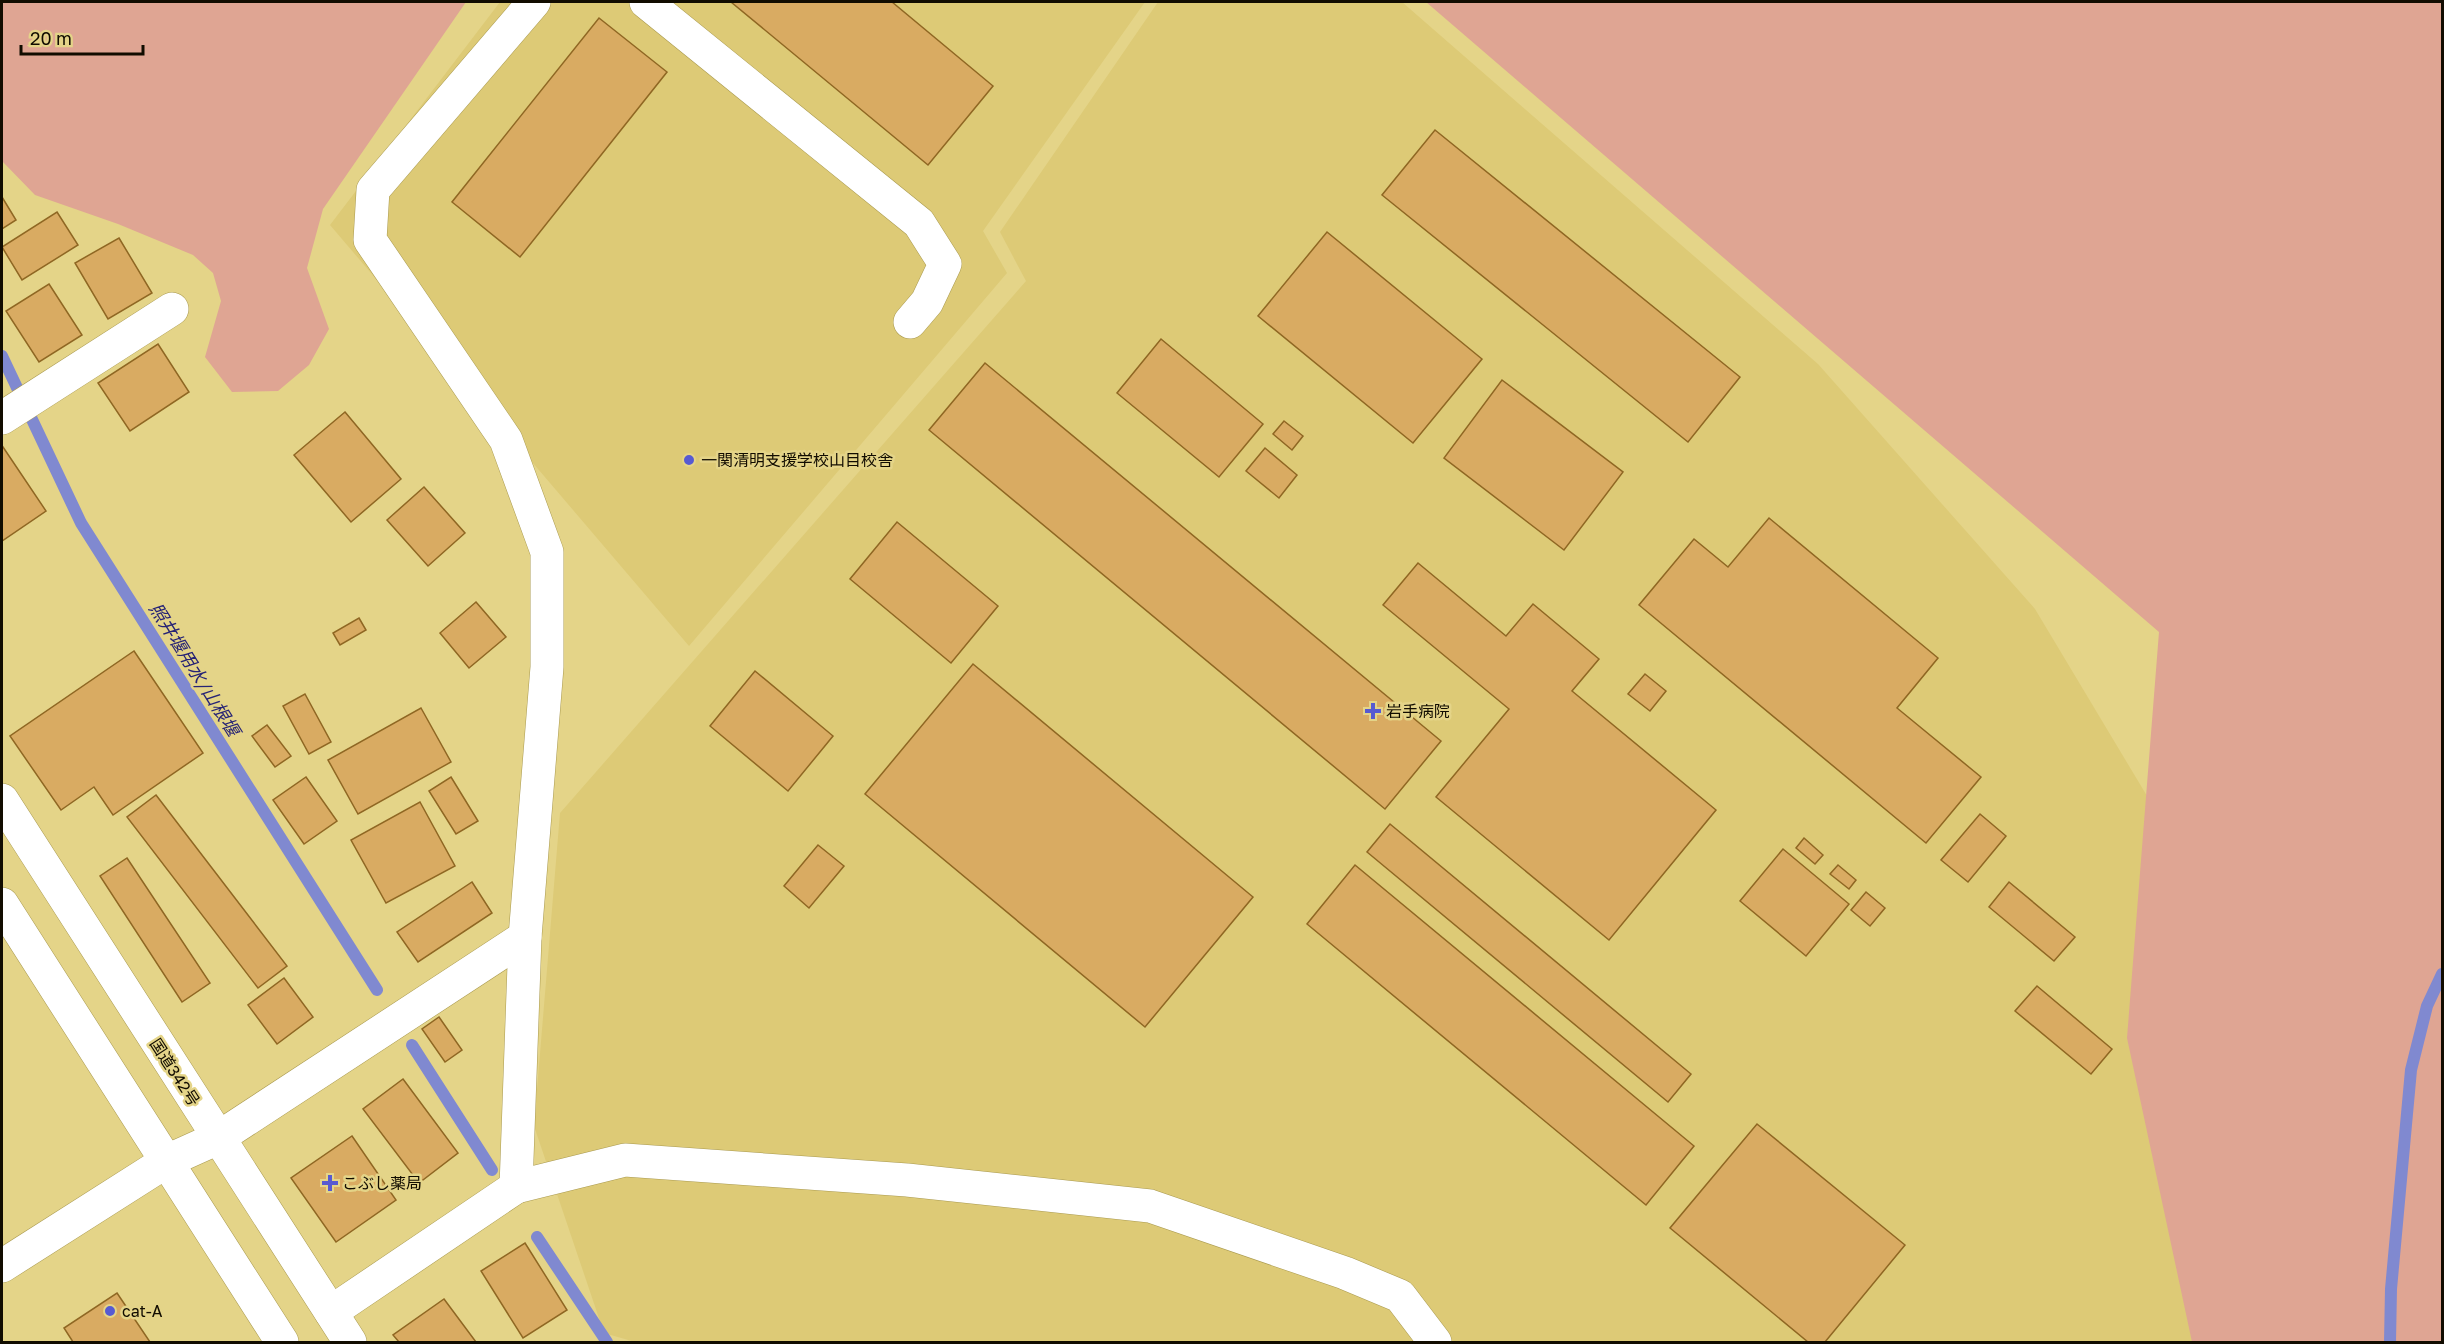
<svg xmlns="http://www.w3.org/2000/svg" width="2444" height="1344" viewBox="0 0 2444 1344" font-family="'Golos Text','Noto Sans JP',sans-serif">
	<rect width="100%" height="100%" fill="#e4d488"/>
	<!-- built -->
	<g fill="#ddca76">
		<polygon points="500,2 1145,2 983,231 1007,273 689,646 330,225"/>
		<polygon points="1158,2 1402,2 1818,364 2035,609 2298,1048 2384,1342 635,1342 604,1333 534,1126 560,813 1026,281 1000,232"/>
	</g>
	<!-- green -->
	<g fill="#dfa593">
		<polygon points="2,2 466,2 323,209 307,268 329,329 309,365 278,391 232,392 205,357 221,301 213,273 193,255 118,224 35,195 2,161"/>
		<polygon points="1426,2 2442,2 2442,1342 2192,1342 2127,1038 2159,632"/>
	</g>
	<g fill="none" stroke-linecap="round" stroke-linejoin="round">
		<!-- stream -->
		<g stroke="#8089d0" stroke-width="12">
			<polyline points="2,356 81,523 377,990"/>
			<polyline points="412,1045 492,1170"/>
			<polyline points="537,1237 607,1342"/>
			<polyline points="2390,1342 2391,1289 2411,1070 2427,1006 2442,974"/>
		</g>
	</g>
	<!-- building -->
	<g fill="#d9ab62" stroke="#8f6723" stroke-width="1.5">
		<polygon points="731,2 892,2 993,86 928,165"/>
		<polygon points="599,18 667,72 520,257 452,202"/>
		<polygon points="1435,130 1740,377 1688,442 1382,195"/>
		<polygon points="2,197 16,220 2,229"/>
		<polygon points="57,212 78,245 22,280 2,247"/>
		<polygon points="1327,232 1482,359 1413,443 1258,316"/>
		<polygon points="119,238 152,293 108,319 75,263"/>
		<polygon points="49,284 82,335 39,362 6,311"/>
		<polygon points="1161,339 1263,424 1219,477 1117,393"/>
		<polygon points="158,344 189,392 130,431 98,383"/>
		<polygon points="985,363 1441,741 1385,809 929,430"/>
		<polygon points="1502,380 1623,472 1564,550 1444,458"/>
		<polygon points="345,412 401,479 351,522 294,455"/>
		<polygon points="1284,421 1303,436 1292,450 1273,434"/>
		<polygon points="3,447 46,511 2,541 2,448"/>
		<polygon points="1265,448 1297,475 1279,498 1246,471"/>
		<polygon points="424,487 465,533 428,566 387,520"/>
		<polygon points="1769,518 1938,658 1897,708 1981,777 1926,843 1639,605 1694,539 1728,567"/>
		<polygon points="897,522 998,606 951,663 850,579"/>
		<polygon points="1418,563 1506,636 1533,604 1599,659 1572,691 1716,810 1609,940 1436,797 1509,709 1383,605"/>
		<polygon points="476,602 506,637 469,668 440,633"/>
		<polygon points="359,618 366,630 340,645 333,633"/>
		<polygon points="134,651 203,753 113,815 94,787 61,810 10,736"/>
		<polygon points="973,664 1253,897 1145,1027 865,794"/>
		<polygon points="755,671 833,736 788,791 710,726"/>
		<polygon points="1645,674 1666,691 1650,711 1628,694"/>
		<polygon points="305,694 331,742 309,754 283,706"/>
		<polygon points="421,708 451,762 358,814 328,760"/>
		<polygon points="267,725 291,756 275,767 252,736"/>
		<polygon points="306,777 337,821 304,844 273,800"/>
		<polygon points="451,777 478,821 456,834 429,791"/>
		<polygon points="156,795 287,966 258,988 127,817"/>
		<polygon points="420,802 455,866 386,903 351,840"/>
		<polygon points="1980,814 2006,836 1968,882 1941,860"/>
		<polygon points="1390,824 1691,1074 1668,1102 1367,852"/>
		<polygon points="1804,838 1823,855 1815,864 1796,848"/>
		<polygon points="818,845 844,866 809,908 784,886"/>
		<polygon points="1783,849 1849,904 1806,956 1740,901"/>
		<polygon points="127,858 210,983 182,1002 100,876"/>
		<polygon points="1355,865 1694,1146 1646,1205 1307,924"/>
		<polygon points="1838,865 1856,880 1849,889 1830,874"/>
		<polygon points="472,882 492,913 418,962 397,932"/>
		<polygon points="2009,882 2075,937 2054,961 1989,907"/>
		<polygon points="1866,892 1885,908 1870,926 1851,910"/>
		<polygon points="284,978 313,1017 277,1044 248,1005"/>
		<polygon points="2037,986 2112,1049 2091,1074 2015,1011"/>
		<polygon points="439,1017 462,1050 445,1062 422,1029"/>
		<polygon points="403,1079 458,1153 419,1183 363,1109"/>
		<polygon points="1757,1124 1905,1245 1825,1342 1808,1342 1670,1228"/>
		<polygon points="352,1136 396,1200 336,1242 291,1178"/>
		<polygon points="525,1243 567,1310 523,1338 481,1271"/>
		<polygon points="117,1293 150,1342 73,1342 64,1328"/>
		<polygon points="444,1299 476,1342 399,1342 393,1335"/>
	</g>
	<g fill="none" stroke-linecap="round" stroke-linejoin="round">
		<!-- minor casing -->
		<g stroke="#aa9a4f" stroke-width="34">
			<g id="minor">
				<polyline points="646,2 919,223 945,264 927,302 910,322"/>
				<polyline points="2,418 172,309"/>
				<polyline points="218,1138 525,937"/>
				<polyline points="516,1187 625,1160 907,1180 1150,1206 1345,1273 1400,1296 1435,1342"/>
				<polyline points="331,1312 516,1187 525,937 547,667 547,552 506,440 370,240 373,190 534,2"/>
			</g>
		</g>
		<!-- tertiary casing -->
		<g stroke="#aa9a4f" stroke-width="34">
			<polyline id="tertiary" points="2,1266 167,1161 218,1138"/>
		</g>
		<!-- trunk casing -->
		<g stroke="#aa9a4f" stroke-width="34">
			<g id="trunk">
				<polyline points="2,800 350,1342"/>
				<polyline points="2,904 282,1342"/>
			</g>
		</g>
		<!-- minor -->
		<use href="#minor" stroke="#fff" stroke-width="33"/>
		<!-- tertiary -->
		<use href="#tertiary" stroke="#fff" stroke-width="33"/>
		<!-- trunk -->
		<use href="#trunk" stroke="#fff" stroke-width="33"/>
	</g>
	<!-- markers -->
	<g fill="#575ad1" stroke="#e4d488" stroke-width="2">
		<circle cx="689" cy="460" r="6"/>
		<path d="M1370 702h6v6h6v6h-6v6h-6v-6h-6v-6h6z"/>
		<path d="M327 1174h6v6h6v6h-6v6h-6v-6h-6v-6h6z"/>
		<circle cx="110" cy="1311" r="6"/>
	</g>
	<g text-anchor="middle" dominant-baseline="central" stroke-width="5" stroke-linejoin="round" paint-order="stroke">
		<!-- poi labels -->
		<g font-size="16" fill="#110c00" stroke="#e4d488" text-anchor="start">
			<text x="701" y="460">一関清明支援学校山目校舎</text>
			<text x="1386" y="711">岩手病院</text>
			<text x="342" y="1183">こぶし薬局</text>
			<text x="122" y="1311">cat-A</text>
		</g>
		<!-- street labels -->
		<g font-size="16" fill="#110c00" stroke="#e4d488">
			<text transform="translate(175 1072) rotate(57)">国道342号</text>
		</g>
		<!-- water labels -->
		<g font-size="18" font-style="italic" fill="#262375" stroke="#e4d488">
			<text transform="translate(195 669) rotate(58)">照井堰用水/山根堰</text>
		</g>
	</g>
	<!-- border -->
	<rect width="2444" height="1344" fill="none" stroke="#110c00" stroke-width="6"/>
	<!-- scale -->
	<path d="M21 45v9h122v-9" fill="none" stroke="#110c00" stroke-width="3"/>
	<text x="30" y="45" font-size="18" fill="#110c00" stroke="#e4d488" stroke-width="4.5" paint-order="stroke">20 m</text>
</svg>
